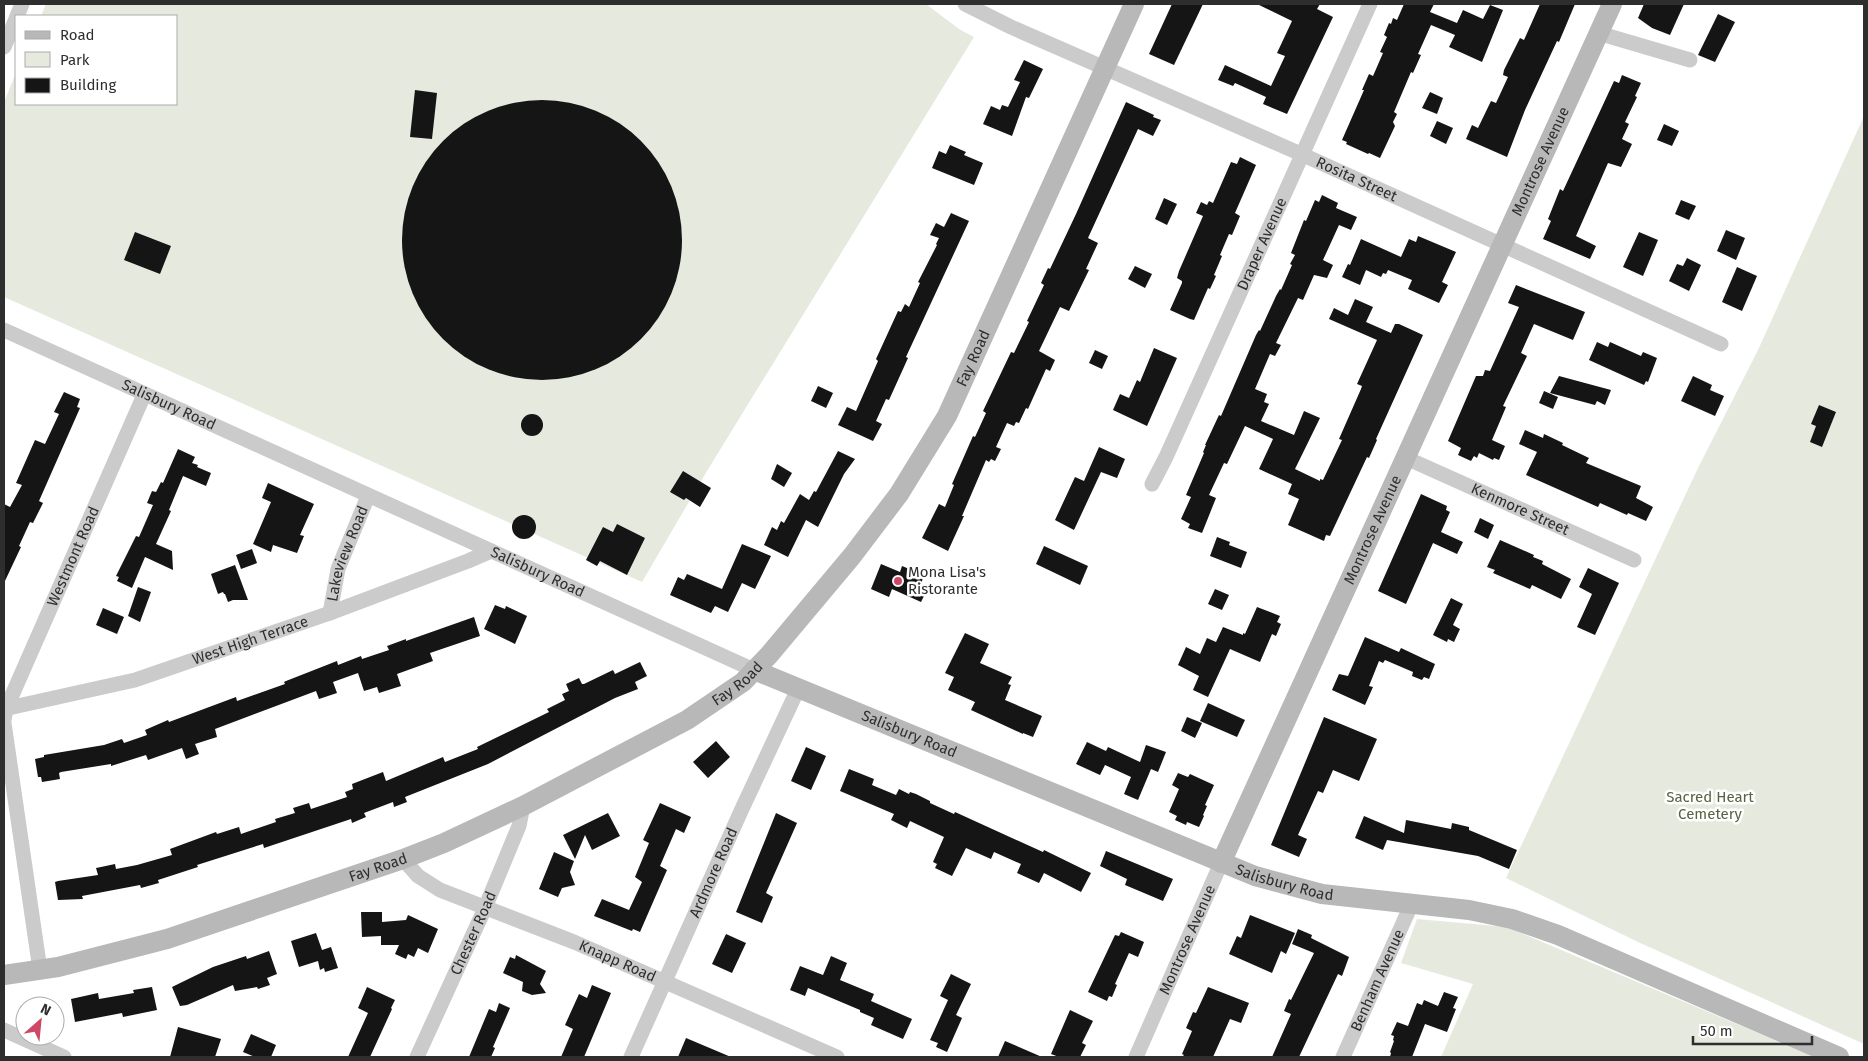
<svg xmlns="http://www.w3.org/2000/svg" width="1868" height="1061" viewBox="0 0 1868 1061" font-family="'Fira Sans',sans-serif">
	<rect width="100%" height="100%" fill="#fff"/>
	<!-- green -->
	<g fill="#e6eade">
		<polygon points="46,4 926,4 959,29 974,37 707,471 642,582 4,297 4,102 16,73 16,104 176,104 176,16 41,16"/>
		<polygon points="1864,116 1864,1044 1638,942 1506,878 1698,468 1758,350"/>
		<polygon points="1417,919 1507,927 1815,1057 1441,1057 1473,984 1401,963"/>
	</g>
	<!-- building -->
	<g fill="#151515">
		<polygon points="1172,4 1203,4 1174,65 1149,54"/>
		<polygon points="1257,4 1320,4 1317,9 1333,17 1287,114 1263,104 1266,97 1235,83 1233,86 1218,80 1225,65 1271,86 1285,56 1277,53 1292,21"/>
		<polygon points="1404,4 1434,4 1430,12 1457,23 1463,10 1483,19 1490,5 1503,10 1482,62 1449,47 1455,35 1431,25 1418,54 1421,55 1413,73 1411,72 1394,112 1397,114 1393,122 1395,126 1380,158 1369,153 1368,154 1346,144 1347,142 1342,140 1364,90 1362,90 1369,74 1373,76 1383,53 1380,52 1387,37 1384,35 1389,23 1391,24 1393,18 1397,20"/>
		<polygon points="1540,4 1575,4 1559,42 1557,41 1525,110 1507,157 1466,139 1472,125 1478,128 1491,101 1496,103 1508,77 1503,75 1504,70 1520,38 1524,40"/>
		<polygon points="1644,4 1684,4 1670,35 1652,28 1638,18"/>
		<polygon points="1718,14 1735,22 1715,62 1698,55"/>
		<polygon points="1024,60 1043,69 1029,98 1026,97 1012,136 983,124 991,106 1000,110 1002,105 1008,107 1020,82 1014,80"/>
		<polygon points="1622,75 1641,83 1635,96 1637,97 1625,122 1629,124 1622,139 1632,144 1621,167 1608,163 1576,236 1596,246 1590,259 1543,239 1551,221 1548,219 1560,189 1563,191 1614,81 1619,83"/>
		<polygon points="415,90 437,93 432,139 410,137"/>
		<polygon points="1430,92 1443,98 1437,114 1422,108"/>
		<circle cx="542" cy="240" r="140"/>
		<polygon points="1126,102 1154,115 1153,117 1161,120 1153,136 1138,129 1088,238 1098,243 1086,269 1089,270 1069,311 1060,307 1039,351 1055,360 1050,371 1046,369 1028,409 1026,408 1019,423 1016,422 1014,426 1007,423 996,447 1001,449 995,461 991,459 989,462 986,460 962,516 964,516 948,551 922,538 939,504 945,507 954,485 952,484 973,436 975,437 986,413 983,411 1011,352 1014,353 1029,322 1027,321 1044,285 1041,283 1048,268 1050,269 1076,214"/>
		<polygon points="1437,121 1453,128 1446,144 1430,136"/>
		<polygon points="1664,124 1679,131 1672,146 1657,140"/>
		<polygon points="950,145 966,152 964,155 983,163 974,185 932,168 939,151 946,154"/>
		<polygon points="1240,157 1256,165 1235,213 1240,216 1232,235 1229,234 1220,255 1222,256 1214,275 1216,276 1210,289 1208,288 1194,320 1190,319 1170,310 1182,283 1182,281 1177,278 1179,271 1203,216 1196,213 1201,202 1207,205 1209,201 1213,203 1231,162 1237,164"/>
		<polygon points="1322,195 1338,203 1336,208 1357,217 1351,230 1339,225 1323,260 1333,265 1327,278 1314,275 1303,300 1298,298 1276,343 1281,345 1275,356 1270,354 1255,389 1267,394 1264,402 1269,404 1261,421 1294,435 1304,411 1320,418 1295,469 1320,481 1320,479 1323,480 1342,440 1339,439 1361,389 1362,386 1357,384 1377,340 1329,319 1334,308 1348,315 1355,299 1373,307 1366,322 1391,333 1395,324 1399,324 1423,335 1376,439 1377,440 1369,458 1367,457 1330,536 1326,535 1324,541 1288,525 1299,499 1288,494 1292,484 1259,469 1273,439 1245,426 1227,464 1224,463 1209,495 1216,498 1202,533 1188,528 1190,524 1181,519 1191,497 1186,495 1204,453 1203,452 1206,445 1205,445 1219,415 1221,416 1256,335 1259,330 1260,331 1276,296 1280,289 1281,290 1292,265 1290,264 1295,255 1291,253 1304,220 1306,221 1315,200 1319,202"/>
		<polygon points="1164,198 1177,204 1167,225 1155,219"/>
		<polygon points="1681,200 1696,206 1689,220 1675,214"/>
		<polygon points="951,213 969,221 906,357 908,358 889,400 886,399 876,421 882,424 873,441 838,425 847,407 856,411 878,361 876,359 898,311 901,312 905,304 909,307 920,283 918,282 937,245 936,244 939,238 930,235 936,223 944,227"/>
		<polygon points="1726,230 1745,238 1736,260 1717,251"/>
		<polygon points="135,232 171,246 160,274 124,260"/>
		<polygon points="1639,232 1658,240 1643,276 1623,267"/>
		<polygon points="1418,236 1456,252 1442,282 1448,285 1439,303 1408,289 1412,280 1388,270 1386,274 1383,273 1381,277 1366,270 1360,285 1342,277 1348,264 1350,265 1361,239 1401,257 1409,239 1416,242"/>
		<polygon points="1687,258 1701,265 1689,291 1669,281 1677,264 1683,266"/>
		<polygon points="1135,266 1152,274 1145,288 1128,279"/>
		<polygon points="1737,267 1757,276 1742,311 1722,302"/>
		<polygon points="1516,285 1585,312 1573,340 1534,324 1521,353 1527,356 1503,406 1506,407 1492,440 1505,446 1499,460 1494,458 1493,460 1479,453 1477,458 1474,456 1471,461 1458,455 1461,448 1448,441 1476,376 1483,376 1485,370 1490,371 1519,307 1508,303"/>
		<polygon points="1597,342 1608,347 1610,342 1641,356 1643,352 1657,358 1648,382 1646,381 1644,385 1589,360"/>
		<polygon points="1154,348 1177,358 1147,426 1113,410 1120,394 1129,398 1137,380 1140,382"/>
		<polygon points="1095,350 1108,356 1102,369 1089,363"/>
		<polygon points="1559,376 1611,390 1605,405 1597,401 1595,405 1550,393"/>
		<polygon points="1693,376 1712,385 1710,390 1724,396 1715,416 1681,401"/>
		<polygon points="818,386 833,393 826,408 811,401"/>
		<polygon points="1544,391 1558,397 1553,409 1539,403"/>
		<polygon points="64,392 80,399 77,407 80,408 39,501 43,503 33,523 30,522 19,546 21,547 4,583 4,504 10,507 22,485 16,483 35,440 45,444 59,414 54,412"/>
		<polygon points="1819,405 1836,412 1822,447 1810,442 1816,426 1811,424"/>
		<circle cx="532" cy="425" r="11"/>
		<polygon points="1525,430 1543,438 1544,434 1563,443 1562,445 1589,458 1586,463 1641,486 1636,498 1653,507 1646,521 1628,513 1627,515 1600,503 1598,507 1526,475 1537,452 1519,444"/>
		<polygon points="1099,447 1125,459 1117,478 1101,472 1074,530 1055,520 1075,477 1084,481"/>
		<polygon points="178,449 195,457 192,463 198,465 197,467 211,473 206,486 183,476 169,510 171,511 156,544 172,551 173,570 145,557 132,588 117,581 119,577 116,576 136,536 139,537 153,505 147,503 152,491 156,492 161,482 163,483"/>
		<polygon points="838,451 855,459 844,474 818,527 806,520 788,557 764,545 772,527 777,530 781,521 784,523 800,494 809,500 814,491 816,492"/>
		<polygon points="777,464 792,473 784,487 771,479"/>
		<polygon points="683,471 711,488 700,507 686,498 684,500 670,492"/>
		<polygon points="268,483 314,504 300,535 304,536 297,553 273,545 271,552 253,544 271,502 262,498"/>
		<polygon points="1421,494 1447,506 1446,510 1450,512 1441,532 1463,542 1457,554 1433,543 1406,604 1378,591"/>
		<circle cx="524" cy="527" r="12"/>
		<polygon points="1480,518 1494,525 1488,539 1474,532"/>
		<polygon points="617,524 645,538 627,575 600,561 597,566 586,560 603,527 613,532"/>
		<polygon points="1217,537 1230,542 1229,545 1247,552 1241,568 1210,556"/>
		<polygon points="1500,540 1534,555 1533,557 1543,561 1542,564 1571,579 1561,599 1532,585 1530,589 1493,573 1495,570 1487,567"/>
		<polygon points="742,544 771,556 755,589 742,583 728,612 715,606 711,613 670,595 678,577 684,580 687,574 722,589"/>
		<polygon points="1044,546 1088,566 1080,585 1036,564"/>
		<polygon points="252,549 257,563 241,569 236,555"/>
		<polygon points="881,564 900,572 902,566 924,575 921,584 925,594 921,602 892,589 889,597 871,589"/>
		<polygon points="235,565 248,600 233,600 228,602 225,594 224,594 223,592 218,594 211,574"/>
		<polygon points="1588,568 1619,583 1595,635 1577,627 1592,594 1579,587"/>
		<polygon points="138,587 151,592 140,622 128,616"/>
		<polygon points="1215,589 1229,595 1222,610 1208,604"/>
		<polygon points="1451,598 1463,604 1453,625 1460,629 1454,642 1448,639 1447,642 1433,635"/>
		<polygon points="495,605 505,609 506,606 527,616 515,644 484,629"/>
		<polygon points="1257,607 1280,616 1277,622 1281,624 1276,636 1272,634 1260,662 1230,649 1208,697 1193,690 1199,676 1178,665 1186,647 1200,654 1207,638 1216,642 1223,627 1243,635 1243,633 1245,634"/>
		<polygon points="103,608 124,617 117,634 96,625"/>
		<polygon points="474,617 480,636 430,653 433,661 397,674 401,686 379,693 377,687 364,691 358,673 333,682 337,693 319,699 316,691 215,729 217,737 195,744 199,754 186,759 182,748 148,760 146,755 111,766 111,764 61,772 59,773 60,779 42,782 41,777 38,777 35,759 44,757 44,755 104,745 122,739 124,743 147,735 145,730 168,720 169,722 236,697 237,701 285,684 284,682 286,681 337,661 338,665 361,656 362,659 389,650 387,646 406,639 406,641"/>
		<polygon points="965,633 989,644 980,663 1012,677 1008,684 1011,685 1005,700 1042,716 1033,737 1023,733 1023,734 971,710 975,702 948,690 954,677 945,673"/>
		<polygon points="1365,637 1399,652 1401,648 1435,664 1429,679 1424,677 1422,680 1412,676 1413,672 1385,660 1383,663 1379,661 1369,686 1373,687 1365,705 1332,690 1339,674 1348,676"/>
		<polygon points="640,662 647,676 635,682 638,689 615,698 488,764 405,797 407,802 394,807 393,802 364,813 366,817 352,823 351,819 264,848 263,844 197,865 198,867 158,880 159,883 141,888 140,885 82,896 83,899 58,900 55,882 58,881 98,875 96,868 101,867 115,864 116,869 137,865 172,855 170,849 216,832 217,834 239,827 241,834 276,822 275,819 295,813 293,808 309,803 311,809 347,797 345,792 353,789 352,784 383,772 386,781 443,757 445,762 478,749 477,747 549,712 547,709 565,700 562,694 569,691 566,684 579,678 582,684 584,684 613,670 615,674"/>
		<polygon points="1208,703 1245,720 1237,737 1200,721"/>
		<polygon points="1187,717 1202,723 1195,738 1181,731"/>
		<polygon points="1324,717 1377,739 1359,781 1333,770 1323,793 1318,791 1298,835 1307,839 1299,857 1271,845"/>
		<polygon points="716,741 730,757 708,778 693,762"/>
		<polygon points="1087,742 1106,751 1108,747 1140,762 1146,745 1166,752 1158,772 1151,769 1138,800 1124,794 1131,777 1105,765 1100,775 1076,764"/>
		<polygon points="806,747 826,756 811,790 791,781"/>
		<polygon points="849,769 874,779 872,785 896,795 899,789 909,794 910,792 916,794 930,801 930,803 954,814 955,812 1043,852 1044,850 1091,873 1081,892 1044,873 1039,883 1017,873 1021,864 994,852 991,859 966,848 952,876 935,868 937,864 933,862 944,837 910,821 907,828 891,820 894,814 840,791"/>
		<polygon points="1178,773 1188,777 1190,774 1214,785 1205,805 1207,806 1203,815 1204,816 1199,827 1187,822 1186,825 1175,820 1177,816 1169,812 1179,789 1172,785"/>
		<polygon points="660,803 691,817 684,833 676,829 660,866 667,870 640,932 633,929 632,931 594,916 602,899 629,910 642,882 635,877 649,843 643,840"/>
		<polygon points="608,813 620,836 592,850 585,835 575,859 563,835"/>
		<polygon points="776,813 797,823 766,893 773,897 762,923 736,912"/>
		<polygon points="1364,816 1404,833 1406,820 1451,829 1452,823 1469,827 1469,830 1517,850 1509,869 1478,856 1387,840 1383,850 1355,838"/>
		<polygon points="1106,851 1173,879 1163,901 1125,885 1127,879 1100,866"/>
		<polygon points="554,852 574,861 570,872 575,885 562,888 558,897 539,889"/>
		<polygon points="361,912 382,912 382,922 406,920 408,915 438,929 428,953 418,948 414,957 408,954 406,959 395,954 399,945 381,945 381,936 362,937"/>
		<polygon points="1250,915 1295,933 1286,954 1281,951 1272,973 1229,954 1237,936 1241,938"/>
		<polygon points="1298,929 1312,935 1311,938 1349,957 1342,976 1338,974 1299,1057 1272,1057 1291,1014 1284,1011 1289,999 1291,1000 1314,953 1292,944"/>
		<polygon points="1121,932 1144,942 1138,957 1129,953 1115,984 1117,985 1112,997 1109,996 1107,1001 1088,992 1115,935 1119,936"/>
		<polygon points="316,933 322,950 331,947 338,968 325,972 324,968 320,970 318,961 299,967 291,941"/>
		<polygon points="726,934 746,943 732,973 712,964"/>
		<polygon points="269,951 277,974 267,978 270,985 258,989 257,987 235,991 233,985 187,1005 180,1006 172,987 213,967 246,956 247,959"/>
		<polygon points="516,955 546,971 540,984 546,993 532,995 522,991 523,982 503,973 510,957 515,959"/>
		<polygon points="831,956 847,963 840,980 874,994 871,1001 912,1019 903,1039 871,1025 874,1018 860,1012 860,1010 808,988 805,996 790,990 800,966 823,975"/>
		<polygon points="951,974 971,984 956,1015 962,1018 947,1052 936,1047 938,1043 930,1040 948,1000 940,996"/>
		<polygon points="592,985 611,993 584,1057 561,1057 573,1029 565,1025 579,994 587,998"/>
		<polygon points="152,987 157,1010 123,1017 122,1013 75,1022 71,999 98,993 99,999 134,993 133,990"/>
		<polygon points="367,987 395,1000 391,1008 392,1009 370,1057 348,1057 368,1013 358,1008"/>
		<polygon points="1208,987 1249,1003 1241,1023 1230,1019 1213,1057 1182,1057 1184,1055 1182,1054 1192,1031 1186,1028 1193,1012 1196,1013"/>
		<polygon points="1444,992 1458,997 1453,1008 1456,1009 1447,1032 1425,1024 1412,1057 1390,1057 1391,1053 1390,1052 1394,1041 1393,1040 1394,1036 1391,1035 1397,1022 1408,1026 1417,1003 1422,1005 1424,1000 1438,1006"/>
		<polygon points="499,1003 510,1008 493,1047 495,1048 491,1057 469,1057 489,1009 496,1012"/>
		<polygon points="1070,1010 1093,1021 1082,1043 1086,1045 1080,1057 1059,1057 1051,1054"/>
		<polygon points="178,1027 221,1039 215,1057 170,1057"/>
		<polygon points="251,1034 276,1045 271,1057 255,1057 243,1052"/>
		<polygon points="686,1038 731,1057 678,1057"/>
		<polygon points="1005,1041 1042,1057 998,1057"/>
	</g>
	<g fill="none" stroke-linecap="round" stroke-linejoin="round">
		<!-- street -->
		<g stroke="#cbcbcb" stroke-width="15">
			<path id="s1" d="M965 4 1011 27 1301 154 1721 344"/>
			<polyline points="17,16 22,4"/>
			<polyline points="1598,33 1690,60"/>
			<polyline points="4,47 16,19"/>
			<path id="s2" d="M4 330 754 670"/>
			<path id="s3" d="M1406 458 1634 560"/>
			<path id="s4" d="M1152 484 1166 457 1370 4"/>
			<path id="s5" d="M330 613 338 569 368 496"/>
			<path id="s6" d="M4 709 135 680 330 613 468 561 491 551"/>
			<path id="s7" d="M4 720 6 709 144 395"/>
			<polyline points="4,723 40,970"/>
			<path id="s8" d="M403 859 418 876 440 890 574 942 837 1057"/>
			<polyline points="4,1030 64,1057"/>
			<path id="s9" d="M417 1057 485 908 519 826 523 806"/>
			<path id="s10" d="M631 1057 741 811 798 689"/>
			<path id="s11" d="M1136 1057 1221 863"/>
			<path id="s12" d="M1343 1057 1412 903"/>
		</g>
		<!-- secondary -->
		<g stroke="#b8b8b8" stroke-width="20">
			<path id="s13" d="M754 670 1255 876 1322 894 1469 910 1512 919 1558 935 1839 1057"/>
			<path id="s14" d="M1221 863 1612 4"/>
			<path id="s15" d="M4 975 58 967 167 939 403 859 444 843 523 806 687 720 743 682 769 655 852 556 899 494 947 416 1134 4"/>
		</g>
	</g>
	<!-- markers -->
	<circle fill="#cf4766" stroke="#fff" stroke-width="2" cx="898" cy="581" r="5"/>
	<g text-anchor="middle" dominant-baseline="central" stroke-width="5" stroke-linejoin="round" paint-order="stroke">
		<!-- street labels -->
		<g font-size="15" fill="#2e2e2e" stroke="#fff">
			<text stroke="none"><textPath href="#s14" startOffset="771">Montrose Avenue</textPath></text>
			<text stroke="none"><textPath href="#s1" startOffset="429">Rosita Street</textPath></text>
			<text stroke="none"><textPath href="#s4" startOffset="264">Draper Avenue</textPath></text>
			<text stroke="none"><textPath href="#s15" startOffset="1200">Fay Road</textPath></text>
			<text stroke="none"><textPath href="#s2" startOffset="181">Salisbury Road</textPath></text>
			<text stroke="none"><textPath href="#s3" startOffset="125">Kenmore Street</textPath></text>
			<text stroke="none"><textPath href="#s14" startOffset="366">Montrose Avenue</textPath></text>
			<text stroke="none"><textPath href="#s5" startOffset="62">Lakeview Road</textPath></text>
			<text stroke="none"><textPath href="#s7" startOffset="178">Westmont Road</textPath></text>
			<text stroke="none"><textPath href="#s2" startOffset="586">Salisbury Road</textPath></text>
			<text stroke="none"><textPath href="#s6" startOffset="256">West High Terrace</textPath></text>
			<text stroke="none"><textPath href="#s15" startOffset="795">Fay Road</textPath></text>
			<text stroke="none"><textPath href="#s13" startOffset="168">Salisbury Road</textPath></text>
			<text stroke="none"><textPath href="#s15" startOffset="390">Fay Road</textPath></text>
			<text stroke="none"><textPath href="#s10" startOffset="202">Ardmore Road</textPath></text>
			<text stroke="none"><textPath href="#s13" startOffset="572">Salisbury Road</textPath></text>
			<text stroke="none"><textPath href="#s9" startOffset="136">Chester Road</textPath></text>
			<text stroke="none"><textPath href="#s11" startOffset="128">Montrose Avenue</textPath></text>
			<text stroke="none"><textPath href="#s8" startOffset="240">Knapp Road</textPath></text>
			<text stroke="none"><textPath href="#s12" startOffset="84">Benham Avenue</textPath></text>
		</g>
		<!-- poi labels -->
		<g font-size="15" fill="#2e2e2e" stroke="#fff" text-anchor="start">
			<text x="908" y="572">Mona Lisa's<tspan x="908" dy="17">Ristorante</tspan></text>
		</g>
		<!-- park labels -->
		<g font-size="15" fill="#576441" stroke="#fff">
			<text x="1710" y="797">Sacred Heart<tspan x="1710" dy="17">Cemetery</tspan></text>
		</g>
	</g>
	<!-- border -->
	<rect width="1868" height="1061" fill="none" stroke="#2e2e2e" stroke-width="10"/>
	<!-- legend -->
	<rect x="15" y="15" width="162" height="90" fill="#ffffff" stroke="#ababab"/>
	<rect x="25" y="31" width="25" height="8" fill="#b8b8b8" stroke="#ababab"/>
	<text x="60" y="40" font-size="15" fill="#2e2e2e">Road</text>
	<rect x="25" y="52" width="25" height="15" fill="#e6eade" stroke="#ababab"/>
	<text x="60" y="65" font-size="15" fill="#2e2e2e">Park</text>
	<rect x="25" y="78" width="25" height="15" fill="#151515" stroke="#ababab"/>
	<text x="60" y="90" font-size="15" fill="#2e2e2e">Building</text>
	<!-- north arrow -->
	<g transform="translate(40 1021) rotate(27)"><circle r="24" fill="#ffffff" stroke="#ababab"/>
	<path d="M0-4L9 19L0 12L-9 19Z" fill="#cf4766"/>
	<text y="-8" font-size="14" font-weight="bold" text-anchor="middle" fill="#2e2e2e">N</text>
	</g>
	<!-- scale -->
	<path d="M1693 1036v8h119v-8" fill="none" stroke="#2e2e2e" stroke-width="2.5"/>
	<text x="1700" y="1036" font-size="15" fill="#2e2e2e" stroke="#ffffff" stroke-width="4" paint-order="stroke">50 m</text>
</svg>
